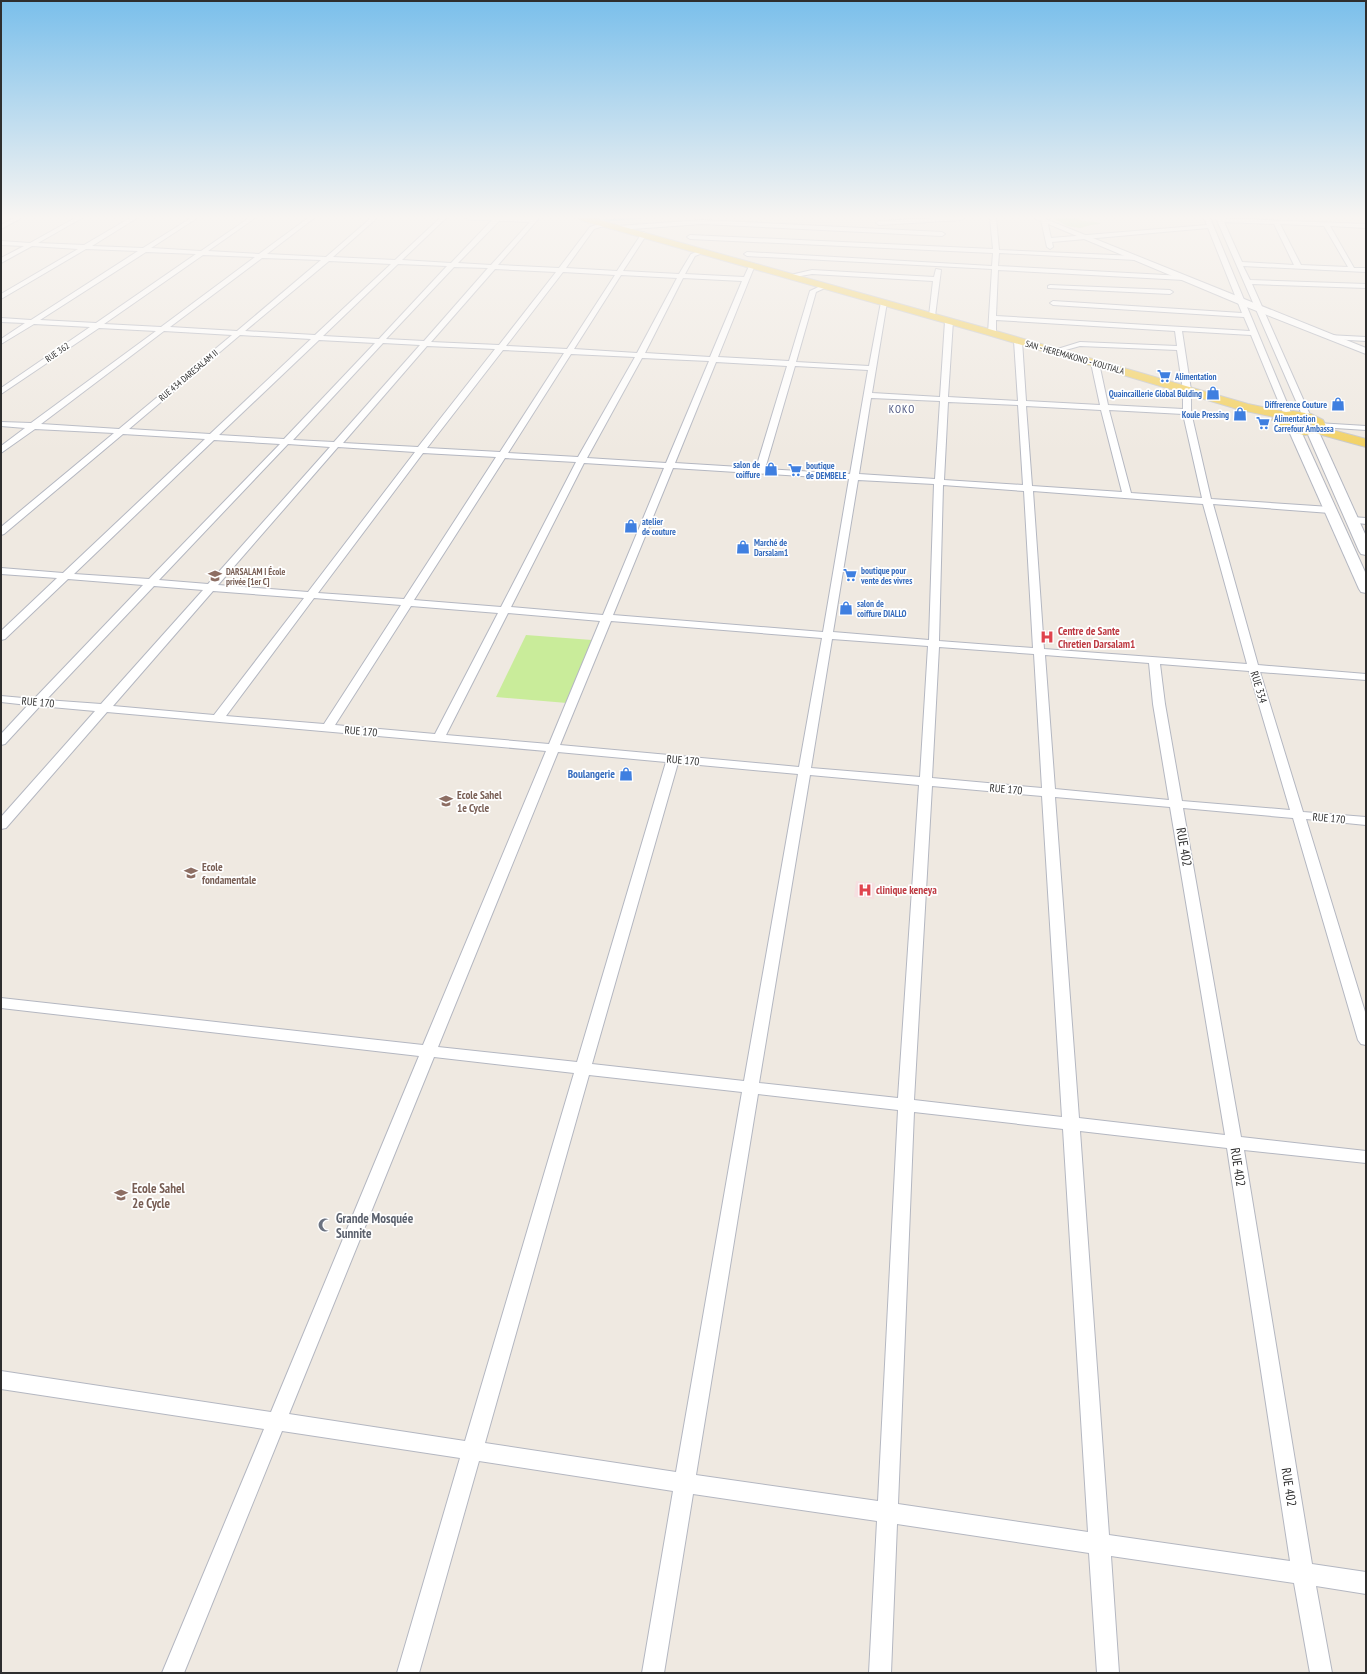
<svg xmlns="http://www.w3.org/2000/svg" width="1367" height="1674" viewBox="0 0 1367 1674" font-family="'PT Sans Narrow',sans-serif">
	<rect width="100%" height="100%" fill="#efe9e1"/>
	<!-- medical -->
	<polygon fill="#f5dfe0" points="856,881 875,883 874,899 854,897"/>
	<!-- green -->
	<path fill="#b6e59e" d="M1053 218H1080L1078 219C1086 223 1094 220 1101 224L1091 225 1080 228 1067 226Z"/>
	<!-- pitch -->
	<polygon fill="#c9ec9a" points="526,635 592,640 567,703 496,697"/>
	<g fill="none" stroke-linecap="round" stroke-linejoin="round">
		<!-- stream -->
		<polyline stroke="#75cff0" stroke-width="2" points="585,222 640,218"/>
		<!-- minor casing -->
		<g stroke="#b4b7c1" stroke-width="2">
			<g id="minor">
				<polygon points="14,218 21,218 1,229 1,225"/>
				<path d="M75 218H82L38 243 84 245 130 218H137L92 246 143 248 191 218H197L151 248 201 251 249 218H255L208 251 259 254 308 218H314L267 254 326 257 371 218H377L333 257 395 260 440 218H446L402 260 451 263 492 220H470L467 218H539L498 265 559 268 590 227 605 222 608 224 607 225 594 229 566 268 617 271 642 233 644 232 647 234 623 271 679 274 691 254 702 250 705 252 695 256 685 274 744 277 750 264H754L755 265 718 357 789 361 810 291 825 284 827 285V287L816 292 796 362 869 366 881 302 886 301 887 302 872 393 940 397 945 321 949 319 953 321 948 397 1018 401 1014 341 1018 339 1022 341 1026 401 1100 405 1091 363 1095 361 1099 363 1108 405 1183 409V390L1177 350 1080 346 1055 353 1051 351 1080 342 1177 346 1175 331 996 320V333L992 335 988 333 992 269 747 256 744 254 747 252 992 266 993 253 690 239 687 237 690 235 993 249 990 218H996L999 250 1136 256 1139 258 1136 260 999 253 998 266 1184 276 1187 278 1184 280 998 270 996 316 1250 331 1244 317 1053 305 1050 303 1053 301 1242 313 1208 228 1052 242 1053 247 1050 249 1047 247 1041 220 1044 218 1047 220 1051 238 1207 225 1204 218H1210L1292 415 1288 417 1284 415 1251 335 1182 331 1191 390V412L1211 499 1330 507 1335 510 1330 513 1213 504 1258 665 1366 674V680L1260 672 1303 812 1366 817V825L1306 819 1366 1015V1045L1361 1044 1358 1040 1293 818 1183 808 1241 1137 1366 1151V1163L1244 1150 1312 1564 1366 1572V1594L1316 1586 1332 1673H1310L1294 1583 1111 1556 1119 1673H1097L1089 1553 897 1524 891 1673H869L877 1521 693 1494 664 1673H642L673 1491 479 1461 419 1673H397L460 1458 282 1431 184 1673H162L264 1429 1 1389V1371L271 1412 419 1056 1 1008V998L423 1045 546 751 107 712 6 828 1 829V817L95 711 40 706 5 744 1 745V734L28 705 1 702V696L34 699 143 585 68 579 5 639 1 640V631L57 578 1 574V568L63 573 205 439 123 434 4 534 1 535V527L114 433 35 429 1 453V446L25 428 1 426V422L31 423 156 331 99 328 1 394V388L90 327 34 324 1 344V339L25 323 1 322V318L31 320 138 251 86 249 1 299V294L78 249 32 246 1 263V258L24 246 1 245V241L30 243ZM499 221 530 222 491 265 458 263ZM146 252 196 254 96 323 40 320ZM203 255 255 257 161 327 104 324ZM262 258 321 260 237 331 170 327ZM329 261 391 264 315 335 245 331ZM398 264 447 266 379 339 323 336ZM454 267 488 268 424 341 386 339ZM495 269 556 272 499 345 431 342ZM563 272 615 275 567 349 506 346ZM621 275 677 278 637 353 574 349ZM683 278 742 281 710 357 645 353ZM164 331 232 335 119 429 41 424ZM240 335 311 339 210 434 129 429ZM319 340 375 343 284 439 219 435ZM383 343 420 345 334 442 293 440ZM427 346 495 349 418 447 343 443ZM503 350 564 353 500 452 427 448ZM571 354 635 357 578 457 508 453ZM642 358 709 361 666 463 587 458ZM716 362 787 366 756 468 675 463ZM795 366 868 370 850 474 765 469ZM871 398 940 401 935 479 859 474ZM948 402 1018 405 1023 485 944 480ZM1026 406 1101 410 1122 492 1032 486ZM1109 410 1183 414 1202 498 1131 493ZM214 440 280 444 149 579 74 574ZM288 444 330 447 208 584 159 580ZM338 447 415 452 308 592 218 585ZM423 453 496 457 404 599 318 593ZM505 458 576 462 501 607 414 600ZM584 463 664 468 603 615 511 607ZM673 468 849 479 823 632 613 615ZM858 480 934 484 929 640 833 632ZM943 485 1024 491 1033 648 939 641ZM1033 491 1203 504 1247 664 1044 649ZM154 586 203 590 101 704 46 700ZM213 591 304 598 214 715 113 706ZM314 598 401 605 324 724 226 716ZM411 606 498 613 435 734 335 725ZM508 613 600 621 549 744 446 735ZM611 621 822 638 799 767 560 745ZM832 639 928 646 920 777 811 768ZM939 647 1034 654 1042 788 932 778ZM1045 655 1149 663 1153 704 1169 800 1055 789ZM1160 664 1249 671 1290 810 1182 801 1165 704ZM558 752 666 762 577 1062 438 1047ZM678 763 798 774 744 1081 592 1064ZM810 775 919 785 898 1098 759 1083ZM932 786 1042 796 1062 1117 914 1100ZM1055 797 1170 807 1225 1135 1079 1118ZM434 1057 574 1073 465 1441 289 1414ZM589 1075 742 1092 676 1472 485 1443ZM758 1094 898 1110 878 1501 696 1475ZM914 1112 1063 1129 1088 1532 898 1504ZM1080 1131 1227 1148 1290 1561 1109 1535Z"/>
				<polygon points="938,218 964,218 961,220 879,225 876,223 879,221"/>
				<path d="M1216 218 1366 224V228L1330 226 1354 268H1366V272L1243 266 1250 280 1366 284V288L1252 284 1311 417 1310 419H1307L1303 417ZM1224 222 1274 224 1294 265 1242 262ZM1280 224 1324 226 1348 267 1301 265Z"/>
				<polygon points="702,220 942,232 945,234 942,236 702,224 618,230 615,228 618,226"/>
				<polygon points="936,269 941,270 935,316 932,318 929,316 933,281 812,274 789,278 786,276 812,270 934,277"/>
				<polygon points="1050,285 1170,290 1173,292 1170,294 1048,288 1048,286"/>
				<polygon points="1328,335 1366,337 1366,341 1331,339 1328,339"/>
				<polygon points="1317,423 1366,426 1366,430 1320,427 1316,425"/>
				<polygon points="1352,517 1366,518 1366,524 1349,522 1347,520 1349,518"/>
			</g>
		</g>
		<!-- tertiary casing -->
		<g stroke="#b4b7c1" stroke-width="2">
			<polygon id="tertiary" points="1034,218 1043,218 1366,348 1366,354 1239,304"/>
		</g>
		<!-- secondary casing -->
		<g stroke="#b4b7c1" stroke-width="2">
			<g id="secondary">
				<polygon points="1294,426 1298,427 1300,429 1366,574 1366,593 1361,592 1359,589 1288,429 1290,427"/>
				<polygon points="1312,427 1316,428 1318,430 1366,536 1366,555 1361,554 1359,551 1306,430 1308,428"/>
			</g>
		</g>
		<!-- primary casing -->
		<g stroke="#c9c9c9" stroke-width="2">
			<path id="primary" d="M579 218H592L996 331 1248 404 1286 412 1293 411 1311 414 1323 420 1326 426 1325 428 1366 439V447L1315 433 1305 435 1289 432 1278 428 1272 420 1274 417 1241 410 988 335 580 220ZM1293 419 1304 420 1313 425C1304 429 1293 426 1285 420Z"/>
		</g>
		<!-- minor -->
		<use href="#minor" fill="#fff" fill-rule="evenodd"/>
		<!-- tertiary -->
		<use href="#tertiary" fill="#fff" fill-rule="evenodd"/>
		<!-- secondary -->
		<use href="#secondary" fill="#fff" fill-rule="evenodd"/>
		<!-- primary -->
		<use href="#primary" fill="#f2d163" fill-rule="evenodd"/>
	</g>
	<!-- sky -->
	<linearGradient id="sky" x2="0" y2="1"><stop stop-color="#7abfeb"/><stop offset="0.48" stop-color="#f8f5f2"/><stop offset="1" stop-color="#f8f5f2" stop-opacity="0"/></linearGradient>
	<rect width="1367" height="452" fill="url(#sky)"/>
	<!-- icons -->
	<defs>
		<g id="supermarket-bare" transform="scale(1.08)"><path d="M-6-5.5h2.5l.6 2H6L4.5 2H-2.5L-4.4-4H-6ZM-1.5 3.2a1.3 1.3 0 1 0 .1 0ZM3 3.2a1.3 1.3 0 1 0 .1 0Z" fill="#3f7fe0" stroke="#fff" stroke-width="2.5" paint-order="stroke"/></g>
		<g id="shop-bare" transform="scale(1.08)"><path d="M-5-2.5h2.3a2.7 3.5 0 0 1 5.4 0H5L5.5 6h-11ZM-1.5-2.5h3a1.5 2.3 0 0 0-3 0Z" fill="#3f7fe0" stroke="#fff" stroke-width="2.5" paint-order="stroke"/></g>
		<g id="school-bare" transform="scale(1.08)"><path d="M0-5L7-2L0 1L-7-2ZM-4 1L0 2.5L4 1V4Q0 6-4 4Z" fill="#8d6e63" stroke="#fff" stroke-width="2.5" paint-order="stroke"/></g>
		<g id="hospital-bare" transform="scale(1.08)"><path d="M-5-5h3v3.5h4V-5h3V5h-3V1.5h-4V5h-3Z" fill="#e0444e" stroke="#fff" stroke-width="2.5" paint-order="stroke"/></g>
		<g id="mosque-bare" transform="scale(1.08)"><path d="M3.5-4.9A6 6 0 1 0 3.5 4.9A5 5 0 1 1 3.5-4.9Z" fill="#6b7280" stroke="#fff" stroke-width="2.5" paint-order="stroke"/></g>
	</defs>
	<g fill-rule="evenodd">
		<use href="#supermarket-bare" x="1164" y="376"/>
		<use href="#shop-bare" x="1213" y="393"/>
		<use href="#shop-bare" x="1338" y="404"/>
		<use href="#shop-bare" x="1240" y="414"/>
		<use href="#supermarket-bare" x="1263" y="423"/>
		<use href="#shop-bare" x="771" y="469"/>
		<use href="#supermarket-bare" x="795" y="470"/>
		<use href="#shop-bare" x="631" y="526"/>
		<use href="#shop-bare" x="743" y="547"/>
		<use href="#supermarket-bare" x="850" y="575"/>
		<use href="#school-bare" x="215" y="576"/>
		<use href="#shop-bare" x="846" y="608"/>
		<use href="#hospital-bare" x="1047" y="637"/>
		<use href="#shop-bare" x="626" y="774"/>
		<use href="#school-bare" x="446" y="801"/>
		<use href="#school-bare" x="191" y="873"/>
		<use href="#hospital-bare" x="865" y="890"/>
		<use href="#school-bare" x="121" y="1195"/>
		<use href="#mosque-bare" x="325" y="1225"/>
	</g>
	<g text-anchor="middle" dominant-baseline="central" stroke-width="3.5" stroke-linejoin="round" paint-order="stroke">
		<!-- far-street labels -->
		<g font-size="9" fill="#2e2e2e" stroke="#fff">
			<text transform="translate(57 352) rotate(-35)">RUE 362</text>
			<text transform="translate(1075 357) rotate(16)">SAN - HEREMAKONO - KOUTIALA</text>
			<text transform="translate(188 375) rotate(-40)">RUE 434 DARESALAM II</text>
		</g>
		<!-- far-shop labels -->
		<g font-size="9" font-weight="bold" fill="#366cbe" stroke="#fff" text-anchor="start">
			<text x="1175" y="376">Alimentation</text>
			<text x="1202" y="393" text-anchor="end">Quaincaillerie Global Bulding</text>
			<text x="1327" y="404" text-anchor="end">Diffrerence Couture</text>
			<text x="1229" y="414" text-anchor="end">Koule Pressing</text>
			<text x="1274" y="418">Alimentation<tspan x="1274" dy="10">Carrefour Ambassa</tspan></text>
			<text x="760" y="464" text-anchor="end">salon de<tspan x="760" dy="10">coiffure</tspan></text>
			<text x="806" y="465">boutique<tspan x="806" dy="10">de DEMBELE</tspan></text>
			<text x="642" y="521">atelier<tspan x="642" dy="10">de couture</tspan></text>
			<text x="754" y="542">Marché de<tspan x="754" dy="10">Darsalam1</tspan></text>
			<text x="861" y="570">boutique pour<tspan x="861" dy="10">vente des vivres</tspan></text>
			<text x="857" y="603">salon de<tspan x="857" dy="10">coiffure DIALLO</tspan></text>
		</g>
		<!-- far-education labels -->
		<g font-size="9" font-weight="bold" fill="#785e54" stroke="#fff" text-anchor="start">
			<text x="226" y="571">DARSALAM I École<tspan x="226" dy="10">privée [1er C]</tspan></text>
		</g>
		<!-- far-quarter labels -->
		<g font-size="11" letter-spacing="1" fill="#4d5680" stroke="#fff">
			<text x="902" y="409">KOKO</text>
		</g>
		<!-- health labels -->
		<g font-size="11" font-weight="bold" fill="#be3a42" stroke="#fff" text-anchor="start">
			<text x="1058" y="631">Centre de Sante<tspan x="1058" dy="13">Chretien Darsalam1</tspan></text>
			<text x="876" y="890">clinique keneya</text>
		</g>
		<!-- street labels -->
		<g font-size="11" fill="#2e2e2e" stroke="#fff">
			<text transform="translate(1259 687) rotate(73)">RUE 334</text>
			<text transform="translate(38 702) rotate(5)">RUE 170</text>
			<text transform="translate(361 731) rotate(5)">RUE 170</text>
			<text transform="translate(683 760) rotate(5)">RUE 170</text>
			<text transform="translate(1006 789) rotate(5)">RUE 170</text>
			<text transform="translate(1329 818) rotate(5)">RUE 170</text>
		</g>
		<!-- shop labels -->
		<g font-size="11" font-weight="bold" fill="#366cbe" stroke="#fff" text-anchor="end">
			<text x="615" y="774">Boulangerie</text>
		</g>
		<!-- education labels -->
		<g font-size="11" font-weight="bold" fill="#785e54" stroke="#fff" text-anchor="start">
			<text x="457" y="795">Ecole Sahel<tspan x="457" dy="13">1e Cycle</tspan></text>
			<text x="202" y="867">Ecole<tspan x="202" dy="13">fondamentale</tspan></text>
		</g>
		<!-- near-street labels -->
		<g font-size="13" fill="#2e2e2e" stroke="#fff">
			<text transform="translate(1184 847) rotate(80)">RUE 402</text>
			<text transform="translate(1238 1167) rotate(81)">RUE 402</text>
			<text transform="translate(1289 1487) rotate(81)">RUE 402</text>
		</g>
		<!-- near-education labels -->
		<g font-size="13" font-weight="bold" fill="#785e54" stroke="#fff" text-anchor="start">
			<text x="132" y="1188">Ecole Sahel<tspan x="132" dy="15">2e Cycle</tspan></text>
		</g>
		<!-- near-worship labels -->
		<g font-size="13" font-weight="bold" fill="#5b616d" stroke="#fff" text-anchor="start">
			<text x="336" y="1218">Grande Mosquée<tspan x="336" dy="15">Sunnite</tspan></text>
		</g>
	</g>
	<!-- border -->
	<rect width="1367" height="1674" fill="none" stroke="#2e2e2e" stroke-width="4"/>
</svg>
